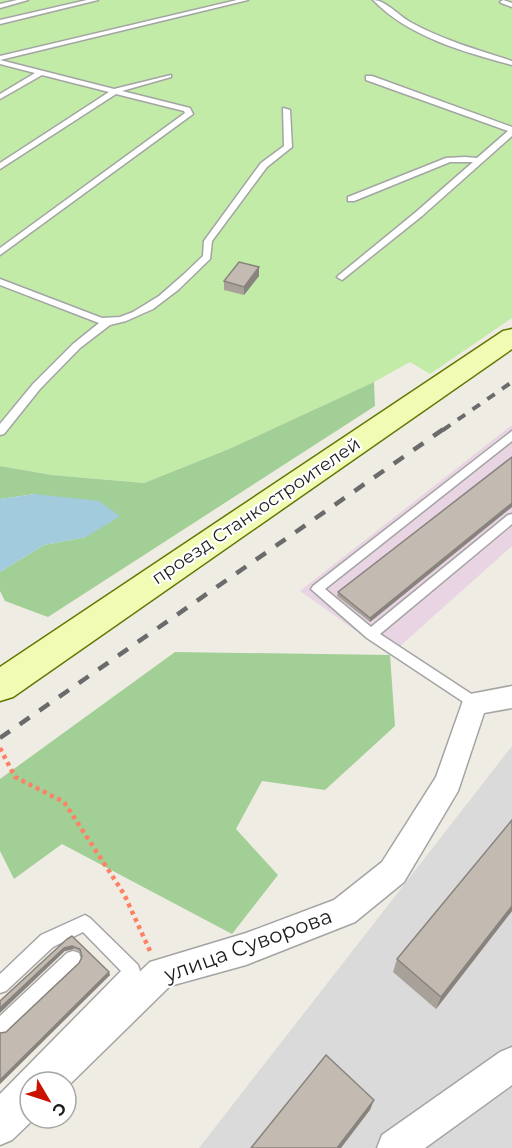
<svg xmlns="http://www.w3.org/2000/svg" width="512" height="1148" viewBox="0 0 512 1148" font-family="Montserrat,sans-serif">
	<rect width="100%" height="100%" fill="#efece3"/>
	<!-- residential -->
	<polygon fill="#dbdada" points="512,746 512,1148 199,1148"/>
	<!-- industrial -->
	<polygon fill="#e8d4e3" points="512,425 512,546 390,655 300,591"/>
	<!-- grass -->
	<polygon fill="#c2eba7" points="0,0 512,0 512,318 430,374 410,362 374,382 229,449 144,483 52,475 0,466"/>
	<!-- forest -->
	<g fill="#a2cf96">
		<polygon points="374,382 375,406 48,617 5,601 0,591 0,572 44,545 86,537 35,494 0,499 0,466 52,475 144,483 229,449"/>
		<polygon points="175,652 390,655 395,726 325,790 262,781 236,829 278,875 232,934 62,844 14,879 0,851 0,779"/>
	</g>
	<!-- water -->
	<polygon fill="#a2cbde" points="35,494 99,501 120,516 86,537 44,545 0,572 0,499"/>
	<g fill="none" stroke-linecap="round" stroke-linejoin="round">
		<!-- lane casing -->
		<g stroke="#a4a4a4" stroke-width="3">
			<g id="lane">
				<polygon points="17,0 28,0 0,8 0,4"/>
				<polygon points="87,0 98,0 0,24 0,20"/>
				<polygon points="237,0 248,0 0,60 114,89 171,75 171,77 122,91 190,108 193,114 0,255 0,248 185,113 184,111 116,94 0,169 0,163 109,92 42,75 0,99 0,94 35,73 0,64 0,56"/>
				<path d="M373 0C386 0 400 17 412 23 443 40 478 50 512 61V65C464 52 409 37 373 0Z"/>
				<polygon points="503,0 512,3 512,7 501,3 500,2"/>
				<polygon points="366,76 372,76 512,127 512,136 422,216 342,280 337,277 339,275 416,212 473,162 450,162 354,201 348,201 348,197 446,158 465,157 477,158 508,131 366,80"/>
				<polygon points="283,108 290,110 292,147 267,167 212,241 210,259 178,290 153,309 126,321 110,325 80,348 40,389 4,434 0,435 0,424 33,384 73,344 99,323 0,285 0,279 102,318 120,317 133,312 159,296 183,275 203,256 204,241 261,163 284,146"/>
				<polygon points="512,431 512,441 325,589 371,627 508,515 512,514 512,524 380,634 479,699 481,703 479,707 474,709 367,638 311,589 313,586"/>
				<polygon points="85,915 90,918 138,965 140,971 138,977 35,1082 30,1082 30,1087 6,1112 0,1115 0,1094 121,971 83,932 53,947 6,991 0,993 0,974 41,935"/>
				<polygon points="73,951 79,953 81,959 79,965 6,1033 0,1035 0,1016 67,953"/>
			</g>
		</g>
		<!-- street casing -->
		<g stroke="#a4a4a4" stroke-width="3">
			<g id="street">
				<polygon points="512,686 512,708 484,713 458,791 404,882 355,922 246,965 170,986 66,1088 66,1082 31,1082 36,1070 150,962 246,933 334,900 382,862 436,777 465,695"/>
				<polygon points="512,1047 512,1085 425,1148 377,1148 382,1135 500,1052"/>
				<polygon points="30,1082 30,1118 35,1118 12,1140 0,1145 0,1104 18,1087"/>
			</g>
		</g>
		<!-- secondary casing -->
		<g stroke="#607702" stroke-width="3">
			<polygon id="secondary" points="512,329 512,349 13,697 0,701 0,667 503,331"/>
		</g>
		<!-- path -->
		<polyline stroke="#fd8265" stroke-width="4.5" stroke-dasharray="4 4" stroke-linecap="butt" points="0,748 15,777 64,802 124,894 150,951"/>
		<!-- lane -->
		<use href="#lane" fill="#fff" fill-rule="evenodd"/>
		<!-- street -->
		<use href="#street" fill="#fff" fill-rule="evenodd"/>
		<!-- secondary -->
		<use href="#secondary" fill="#f1fbb4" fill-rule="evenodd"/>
		<!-- rail-far1 -->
		<polyline stroke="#6b6b6b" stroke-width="4" stroke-dasharray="9 9" stroke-linecap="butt" points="443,430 512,382"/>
		<!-- rail -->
		<polyline stroke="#6b6b6b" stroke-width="4.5" stroke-dasharray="12 12" stroke-linecap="butt" points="0,738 445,428"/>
	</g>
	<!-- wall -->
	<g fill="#a8a199">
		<polygon points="259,267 259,276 244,295 224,290 224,281"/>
		<polygon points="512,457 512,507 370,622 337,596 338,592"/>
		<polygon points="512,911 436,1009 393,972 397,959"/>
		<polygon points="72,936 110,975 0,1084 0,1033 6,1032 79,963 82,957 81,952 74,949 65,951"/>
	</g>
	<!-- shaded-wall -->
	<g fill="#88837d">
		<polygon points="259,267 259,276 244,295 244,287"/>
		<polygon points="512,503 512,507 370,622 370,618"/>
		<polygon points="512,906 512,911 436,1009 441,997"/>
		<polygon points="72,946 74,949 65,951 0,1013 0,1008 64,948"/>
		<polygon points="109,972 110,975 0,1084 0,1080"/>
		<polygon points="374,1100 370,1110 341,1148 337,1148"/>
	</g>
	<!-- building -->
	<g fill="#c3bbb2" stroke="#88837d" stroke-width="1.5">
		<polygon points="239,262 259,267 244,287 224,281"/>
		<polygon points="512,457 512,503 370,618 338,592"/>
		<polygon points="512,820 512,906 441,997 397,959"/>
		<polygon points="72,936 109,972 0,1080 0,1033 6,1032 79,963 82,957 80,949 72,946 64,948 0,1008 0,1001 67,939"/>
		<polygon points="326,1055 374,1100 337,1148 251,1148"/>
	</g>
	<g text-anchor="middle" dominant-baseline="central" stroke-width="4.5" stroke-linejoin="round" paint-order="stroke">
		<!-- street labels -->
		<g font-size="18" fill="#1d1d1d" stroke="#fff">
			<text transform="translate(256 511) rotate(-34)">проезд Станкостроителей</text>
		</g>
		<!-- near-street labels -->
		<g font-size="21" fill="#1d1d1d" stroke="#fff">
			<text transform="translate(248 945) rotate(-20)">улица Суворова</text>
		</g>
	</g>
	<!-- north arrow -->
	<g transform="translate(48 1100) rotate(129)"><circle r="28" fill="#ffffff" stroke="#a5a5a5" stroke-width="1.5"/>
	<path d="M0-4.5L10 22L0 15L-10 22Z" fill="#ca1200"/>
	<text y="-9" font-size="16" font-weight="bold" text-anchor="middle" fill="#1d1d1d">С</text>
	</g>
</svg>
